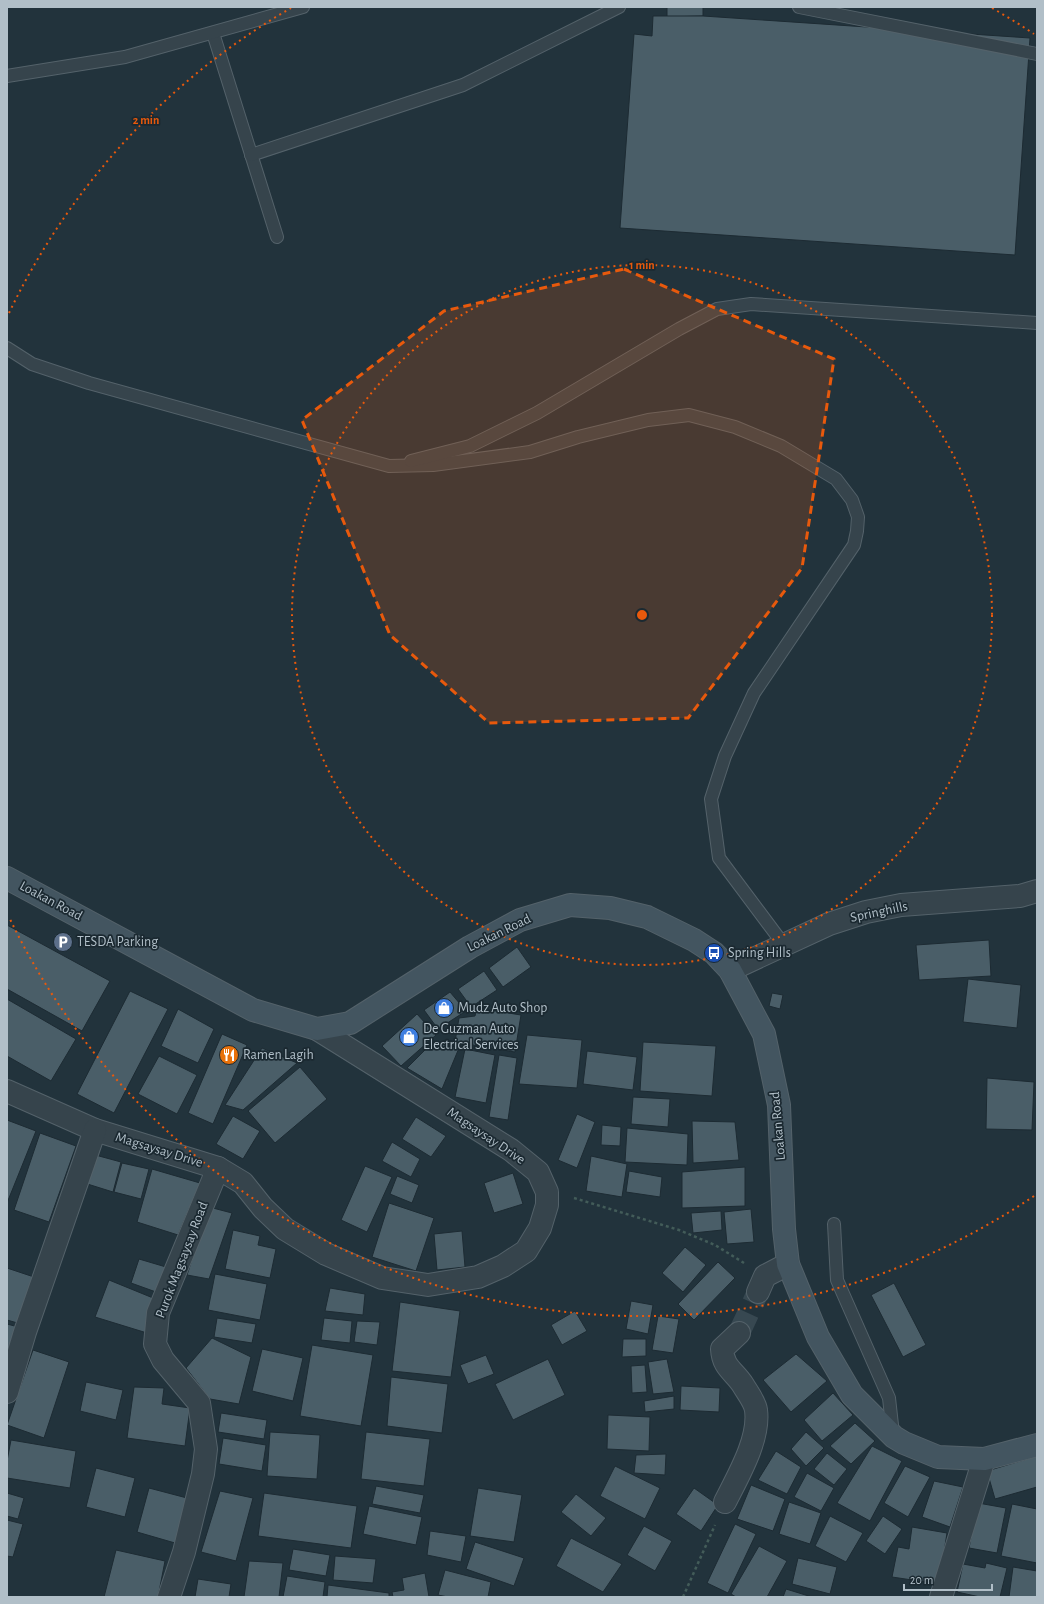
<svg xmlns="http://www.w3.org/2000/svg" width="1044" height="1604" viewBox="0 0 1044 1604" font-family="'Alegreya Sans',sans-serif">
	<rect width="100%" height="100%" fill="#22333c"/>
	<!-- building -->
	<g fill="#4a5e68" stroke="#1d2b33">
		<polygon points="667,7 703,7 703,16 667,17"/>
		<polygon points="653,16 703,16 1030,38 1015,255 620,228 634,34 652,36"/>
		<polygon points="7,925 110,981 82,1031 7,989"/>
		<polygon points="989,940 991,976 919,980 916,945"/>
		<polygon points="517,947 531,967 503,987 489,968"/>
		<polygon points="484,971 497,990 471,1007 458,989"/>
		<polygon points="968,979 1021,985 1017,1028 963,1022"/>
		<polygon points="130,991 168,1009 114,1113 77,1094"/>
		<polygon points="450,992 466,1011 438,1029 424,1010"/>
		<polygon points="772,993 783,995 780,1009 769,1006"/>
		<polygon points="7,999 76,1039 51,1081 7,1056"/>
		<polygon points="477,1008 521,1015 515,1052 455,1042 459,1018 475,1016"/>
		<polygon points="178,1009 214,1029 198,1063 161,1046"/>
		<polygon points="417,1014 436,1035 401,1066 382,1046"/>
		<polygon points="222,1034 247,1045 213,1124 188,1113"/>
		<polygon points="527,1035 582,1040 577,1088 519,1084"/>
		<polygon points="434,1041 459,1048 442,1089 407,1068"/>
		<polygon points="643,1042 716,1046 712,1096 640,1091"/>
		<polygon points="262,1048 297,1063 243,1110 225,1105"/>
		<polygon points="465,1049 495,1055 486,1103 455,1097"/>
		<polygon points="587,1051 637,1057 633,1090 583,1084"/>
		<polygon points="499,1055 517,1058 508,1120 489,1117"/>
		<polygon points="159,1056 197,1075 177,1114 138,1094"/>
		<polygon points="300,1067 327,1099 275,1143 248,1111"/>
		<polygon points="987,1078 1034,1082 1032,1130 986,1129"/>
		<polygon points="633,1097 670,1099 668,1127 631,1124"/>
		<polygon points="577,1114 595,1122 577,1168 558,1160"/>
		<polygon points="233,1116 260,1131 243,1159 216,1144"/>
		<polygon points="416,1117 446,1136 431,1157 402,1139"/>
		<polygon points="7,1120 36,1131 7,1203"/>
		<polygon points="692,1121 735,1122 739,1160 693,1163"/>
		<polygon points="602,1125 621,1127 620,1146 601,1145"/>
		<polygon points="627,1128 688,1134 687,1165 625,1162"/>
		<polygon points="40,1133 76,1146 49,1222 14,1210"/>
		<polygon points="392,1142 420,1159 411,1177 382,1161"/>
		<polygon points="88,1153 121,1162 113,1192 81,1182"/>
		<polygon points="591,1156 627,1164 622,1197 586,1191"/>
		<polygon points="122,1163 149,1169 141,1199 114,1192"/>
		<polygon points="365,1166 392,1177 367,1232 341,1220"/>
		<polygon points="745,1167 745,1206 682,1208 682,1172"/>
		<polygon points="152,1169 200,1183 178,1235 137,1222"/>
		<polygon points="629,1171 662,1177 660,1197 626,1192"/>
		<polygon points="513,1173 523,1204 494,1213 484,1183"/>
		<polygon points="397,1176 419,1185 412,1203 390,1194"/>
		<polygon points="389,1203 434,1218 416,1271 372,1257"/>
		<polygon points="209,1207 232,1213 209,1279 187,1275"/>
		<polygon points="751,1209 754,1242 727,1244 724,1212"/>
		<polygon points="721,1211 722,1230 693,1233 691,1213"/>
		<polygon points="233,1230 260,1236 258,1245 276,1249 270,1278 225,1269"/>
		<polygon points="462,1231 465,1267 437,1270 434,1234"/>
		<polygon points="685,1247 706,1265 683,1292 662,1273"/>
		<polygon points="139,1259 166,1267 156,1292 131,1283"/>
		<polygon points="718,1262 735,1278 694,1320 678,1304"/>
		<polygon points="7,1268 37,1278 21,1324 7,1320"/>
		<polygon points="215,1274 267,1284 260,1320 208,1310"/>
		<polygon points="109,1280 158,1300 147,1333 95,1317"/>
		<polygon points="894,1283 926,1345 903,1357 871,1295"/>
		<polygon points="330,1288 365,1294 363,1315 325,1311"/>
		<polygon points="631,1301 653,1305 648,1334 626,1329"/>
		<polygon points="400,1302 460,1311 451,1377 392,1371"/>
		<polygon points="575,1311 587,1331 562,1345 551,1325"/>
		<polygon points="658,1316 679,1319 673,1353 652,1350"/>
		<polygon points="217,1318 256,1324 252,1343 214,1337"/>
		<polygon points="324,1318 352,1321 350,1343 321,1340"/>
		<polygon points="357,1321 380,1322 377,1345 354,1342"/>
		<polygon points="7,1324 22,1328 7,1380"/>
		<polygon points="212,1338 251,1357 239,1404 210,1399 186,1368"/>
		<polygon points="623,1339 646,1339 646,1356 622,1357"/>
		<polygon points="312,1345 373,1355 361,1426 300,1416"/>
		<polygon points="262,1349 303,1358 293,1401 252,1391"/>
		<polygon points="33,1350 69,1362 44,1438 7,1425"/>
		<polygon points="796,1354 827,1381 791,1412 763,1380"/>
		<polygon points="486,1355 494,1374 468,1384 460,1365"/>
		<polygon points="548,1359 565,1395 513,1420 495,1384"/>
		<polygon points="667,1359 674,1392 653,1394 648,1362"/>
		<polygon points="645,1365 647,1392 632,1393 631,1366"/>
		<polygon points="391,1377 448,1384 442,1433 387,1426"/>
		<polygon points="86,1382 123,1390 116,1420 80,1411"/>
		<polygon points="681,1386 720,1388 719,1412 680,1410"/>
		<polygon points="134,1387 164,1388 162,1404 190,1408 185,1446 127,1438"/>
		<polygon points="833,1393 853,1415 822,1441 804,1420"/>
		<polygon points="674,1396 674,1409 645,1412 644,1401"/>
		<polygon points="221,1413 267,1420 264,1439 218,1432"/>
		<polygon points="608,1415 650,1417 649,1451 607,1449"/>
		<polygon points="855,1423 875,1441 851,1464 830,1446"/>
		<polygon points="270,1432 320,1435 317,1479 267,1476"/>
		<polygon points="366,1432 430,1439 424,1486 361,1479"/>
		<polygon points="806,1432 824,1448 806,1466 791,1449"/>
		<polygon points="223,1438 266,1445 262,1471 219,1464"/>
		<polygon points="11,1440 76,1451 70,1488 7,1478 7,1461"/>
		<polygon points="872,1446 902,1461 870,1521 837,1503"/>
		<polygon points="776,1451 801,1467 787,1494 758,1480"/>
		<polygon points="827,1453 847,1469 834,1485 814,1469"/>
		<polygon points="666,1454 665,1475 634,1473 636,1455"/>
		<polygon points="1037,1456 1037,1487 995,1499 987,1471"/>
		<polygon points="615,1466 660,1488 645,1519 600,1496"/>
		<polygon points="905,1466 930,1477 908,1517 884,1503"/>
		<polygon points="96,1468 135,1478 125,1517 86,1507"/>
		<polygon points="807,1473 834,1488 821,1511 794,1497"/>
		<polygon points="934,1481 963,1487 950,1527 922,1517"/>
		<polygon points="751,1485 785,1499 773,1531 737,1519"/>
		<polygon points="376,1486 424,1495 420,1513 372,1504"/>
		<polygon points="149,1488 187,1498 175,1543 137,1532"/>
		<polygon points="478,1488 522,1495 514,1542 470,1536"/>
		<polygon points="694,1488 718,1505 701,1531 676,1514"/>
		<polygon points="220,1491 253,1498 236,1561 201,1552"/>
		<polygon points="7,1493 24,1498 18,1519 7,1516"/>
		<polygon points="264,1493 357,1506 351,1548 258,1536"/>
		<polygon points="576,1494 606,1518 591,1536 561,1512"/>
		<polygon points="789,1502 821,1513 810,1544 779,1534"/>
		<polygon points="978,1503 1006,1508 997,1553 969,1548"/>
		<polygon points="1012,1504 1037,1509 1037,1563 1001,1556"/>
		<polygon points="369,1506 422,1517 416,1545 363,1534"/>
		<polygon points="830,1516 863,1533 846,1562 815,1546"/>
		<polygon points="883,1516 902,1529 885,1554 866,1541"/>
		<polygon points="7,1520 23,1524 13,1557 7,1556"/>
		<polygon points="735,1524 756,1534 728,1593 707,1583"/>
		<polygon points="644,1526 672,1541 655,1571 627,1555"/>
		<polygon points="912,1527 947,1533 939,1584 892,1577 898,1547 909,1549"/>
		<polygon points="430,1531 466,1536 461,1562 427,1555"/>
		<polygon points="571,1538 622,1564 603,1592 556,1566"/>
		<polygon points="475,1542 524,1558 514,1586 466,1569"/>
		<polygon points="759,1546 787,1561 767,1597 736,1597 731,1594"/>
		<polygon points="293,1549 330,1555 326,1576 289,1570"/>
		<polygon points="116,1550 165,1561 158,1597 104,1597"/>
		<polygon points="335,1556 376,1559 373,1583 333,1580"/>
		<polygon points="798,1558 837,1567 830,1594 792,1584"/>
		<polygon points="249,1561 283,1563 279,1597 244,1597"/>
		<polygon points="986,1563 1007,1568 1000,1597 980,1597 957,1592 963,1564 985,1568"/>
		<polygon points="1013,1567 1037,1571 1037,1597 1009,1597"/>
		<polygon points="445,1570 491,1582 488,1597 448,1597 438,1595"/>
		<polygon points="425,1573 429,1597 393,1597 392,1592 404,1590 402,1578"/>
		<polygon points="287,1576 325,1582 323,1597 283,1597"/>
		<polygon points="198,1579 231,1584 229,1597 195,1597"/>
		<polygon points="328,1585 389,1593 389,1597 327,1597"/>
		<polygon points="786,1589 812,1597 783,1597"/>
	</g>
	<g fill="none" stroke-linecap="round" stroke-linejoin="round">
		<!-- minor-tunnel -->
		<polyline stroke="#374851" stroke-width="22" stroke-dasharray="22 11" stroke-linecap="butt" points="739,1333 758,1292"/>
		<!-- service casing -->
		<g stroke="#54626a" stroke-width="14">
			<g id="service">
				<polyline points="799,7 1037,54"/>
				<polyline points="213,33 277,237"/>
				<polyline points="7,76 125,57 303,7"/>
				<polyline points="251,155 463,85 619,7"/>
				<polyline points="7,348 32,364 89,383 389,466 433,465 530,452 578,437 648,420 689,415 735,427 781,446 836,479 852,500 858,517 857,531 854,545 754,693 725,756 711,799 719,858 784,945"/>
				<polyline points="411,461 470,446 537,413 679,329 717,309 751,304 1037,323"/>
				<polyline points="834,1224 837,1280 889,1398 893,1434"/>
			</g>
		</g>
		<!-- minor casing -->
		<g stroke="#54626a" stroke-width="24">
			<g id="minor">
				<polyline points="730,970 829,924 866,912 901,905 1020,896 1037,891"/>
				<polyline points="7,1091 95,1130 218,1168 243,1183 263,1208 285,1229 326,1254 382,1278 428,1285 478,1277 503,1266 526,1251 540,1228 547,1205 547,1192 538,1172 511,1150 317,1029"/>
				<polyline points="758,1292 765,1276 788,1264"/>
				<polyline points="7,1392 25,1332 95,1130"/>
				<path d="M725 1502C738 1476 760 1439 756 1410 755 1402 747 1392 743 1385 734 1371 723 1368 722 1349L739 1333"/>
				<polyline points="169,1597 184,1552 203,1474 206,1449 199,1403 163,1360 155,1344 158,1313 218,1168"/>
				<polyline points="941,1597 984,1459"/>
			</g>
		</g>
		<!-- secondary casing -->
		<g stroke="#54626a" stroke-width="24">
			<polyline id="secondary" points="7,878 253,1010 317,1029 350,1023 470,947 520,920 570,905 610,908 647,917 694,940 714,953 730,970 764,1034 779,1105 784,1229 788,1264 818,1337 852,1395 894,1437 904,1443 938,1457 984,1459 1037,1445"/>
		</g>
		<!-- path -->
		<g stroke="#435c59" stroke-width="2.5" stroke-dasharray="3 3" stroke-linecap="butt">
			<polyline points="574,1198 679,1230 715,1245 744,1263"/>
			<polyline points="683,1597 715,1525"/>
		</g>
		<!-- service -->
		<use href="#service" stroke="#36444c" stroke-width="12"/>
		<!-- minor -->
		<use href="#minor" stroke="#36444c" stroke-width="22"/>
		<!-- secondary -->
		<use href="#secondary" stroke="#435560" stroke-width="22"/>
	</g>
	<!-- marked area -->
	<path fill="#e8590c" fill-opacity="0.2" stroke="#e8590c" stroke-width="3" stroke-dasharray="8 5" stroke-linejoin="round" d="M624 269 834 359 802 568 688 718 489 723 390 635 302 420 444 311Z"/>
	<!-- distance rings -->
	<g fill="none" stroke="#e8590c" stroke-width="2" stroke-dasharray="2 4">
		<circle cx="642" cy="615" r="350"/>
		<path d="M1034 1196A701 701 0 0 1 9 917M9 313A701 701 0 0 1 291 8M992 8A701 701 0 0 1 1034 34"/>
	</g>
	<!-- icons -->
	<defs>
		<g id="parking-disc" transform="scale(1)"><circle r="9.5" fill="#5c6f8a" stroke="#1b2931"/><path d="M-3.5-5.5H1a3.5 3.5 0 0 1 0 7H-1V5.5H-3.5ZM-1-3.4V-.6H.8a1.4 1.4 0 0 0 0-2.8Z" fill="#fff"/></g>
		<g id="bus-disc" transform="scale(1)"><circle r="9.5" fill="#1a4fb4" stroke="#1b2931"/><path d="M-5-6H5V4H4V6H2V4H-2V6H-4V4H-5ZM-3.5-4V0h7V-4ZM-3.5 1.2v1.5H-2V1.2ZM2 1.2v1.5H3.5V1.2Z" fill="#fff"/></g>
		<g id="shop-disc" transform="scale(1)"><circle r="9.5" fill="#3f7fe0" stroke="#1b2931"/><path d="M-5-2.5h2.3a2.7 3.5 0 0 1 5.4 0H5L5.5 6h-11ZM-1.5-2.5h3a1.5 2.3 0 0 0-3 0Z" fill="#fff"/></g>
		<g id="restaurant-disc" transform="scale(1)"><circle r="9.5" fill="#e8710a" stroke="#1b2931"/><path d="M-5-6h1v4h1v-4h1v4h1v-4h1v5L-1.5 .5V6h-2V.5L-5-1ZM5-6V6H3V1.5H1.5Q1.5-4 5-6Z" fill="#fff"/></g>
	</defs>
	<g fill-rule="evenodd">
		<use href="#parking-disc" x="63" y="942"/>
		<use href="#bus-disc" x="714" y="953"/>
		<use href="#shop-disc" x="444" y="1008"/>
		<use href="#shop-disc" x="409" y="1037"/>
		<use href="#restaurant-disc" x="229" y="1055"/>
	</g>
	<g text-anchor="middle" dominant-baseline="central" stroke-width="3.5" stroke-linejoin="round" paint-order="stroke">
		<!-- street labels -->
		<g font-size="14" fill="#b1bfc8" stroke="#1b2931">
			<text transform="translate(51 901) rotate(28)">Loakan Road</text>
			<text transform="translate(879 912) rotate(-12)">Springhills</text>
			<text transform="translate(499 933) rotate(-26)">Loakan Road</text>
			<text transform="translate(778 1126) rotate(-95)">Loakan Road</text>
			<text transform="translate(486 1136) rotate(34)">Magsaysay Drive</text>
			<text transform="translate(159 1150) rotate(17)">Magsaysay Drive</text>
			<text transform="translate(182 1260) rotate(-69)">Purok Magsaysay Road</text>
		</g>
		<!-- poi labels -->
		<g font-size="14" fill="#b1bfc8" stroke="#1b2931" text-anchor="start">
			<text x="77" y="942">TESDA Parking</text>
			<text x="728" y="953">Spring Hills</text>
			<text x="458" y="1008">Mudz Auto Shop</text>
			<text x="423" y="1029">De Guzman Auto<tspan x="423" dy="16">Electrical Services</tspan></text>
			<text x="243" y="1055">Ramen Lagih</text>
		</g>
	</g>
	<circle cx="642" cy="615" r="6" fill="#e8590c" stroke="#1b2931" stroke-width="2"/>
	<g font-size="12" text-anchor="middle" font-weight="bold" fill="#e8590c" stroke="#1b2931" stroke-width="3.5" stroke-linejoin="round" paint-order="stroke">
		<text x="146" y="124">2 min</text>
		<text x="642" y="269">1 min</text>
	</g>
	<!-- border -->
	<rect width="1044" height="1604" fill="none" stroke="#b1bfc8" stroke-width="16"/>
	<!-- scale -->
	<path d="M904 1584v6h88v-6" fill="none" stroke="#b1bfc8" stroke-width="2"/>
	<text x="910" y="1584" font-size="12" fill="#b1bfc8" stroke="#1b2931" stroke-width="3" paint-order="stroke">20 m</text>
</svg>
